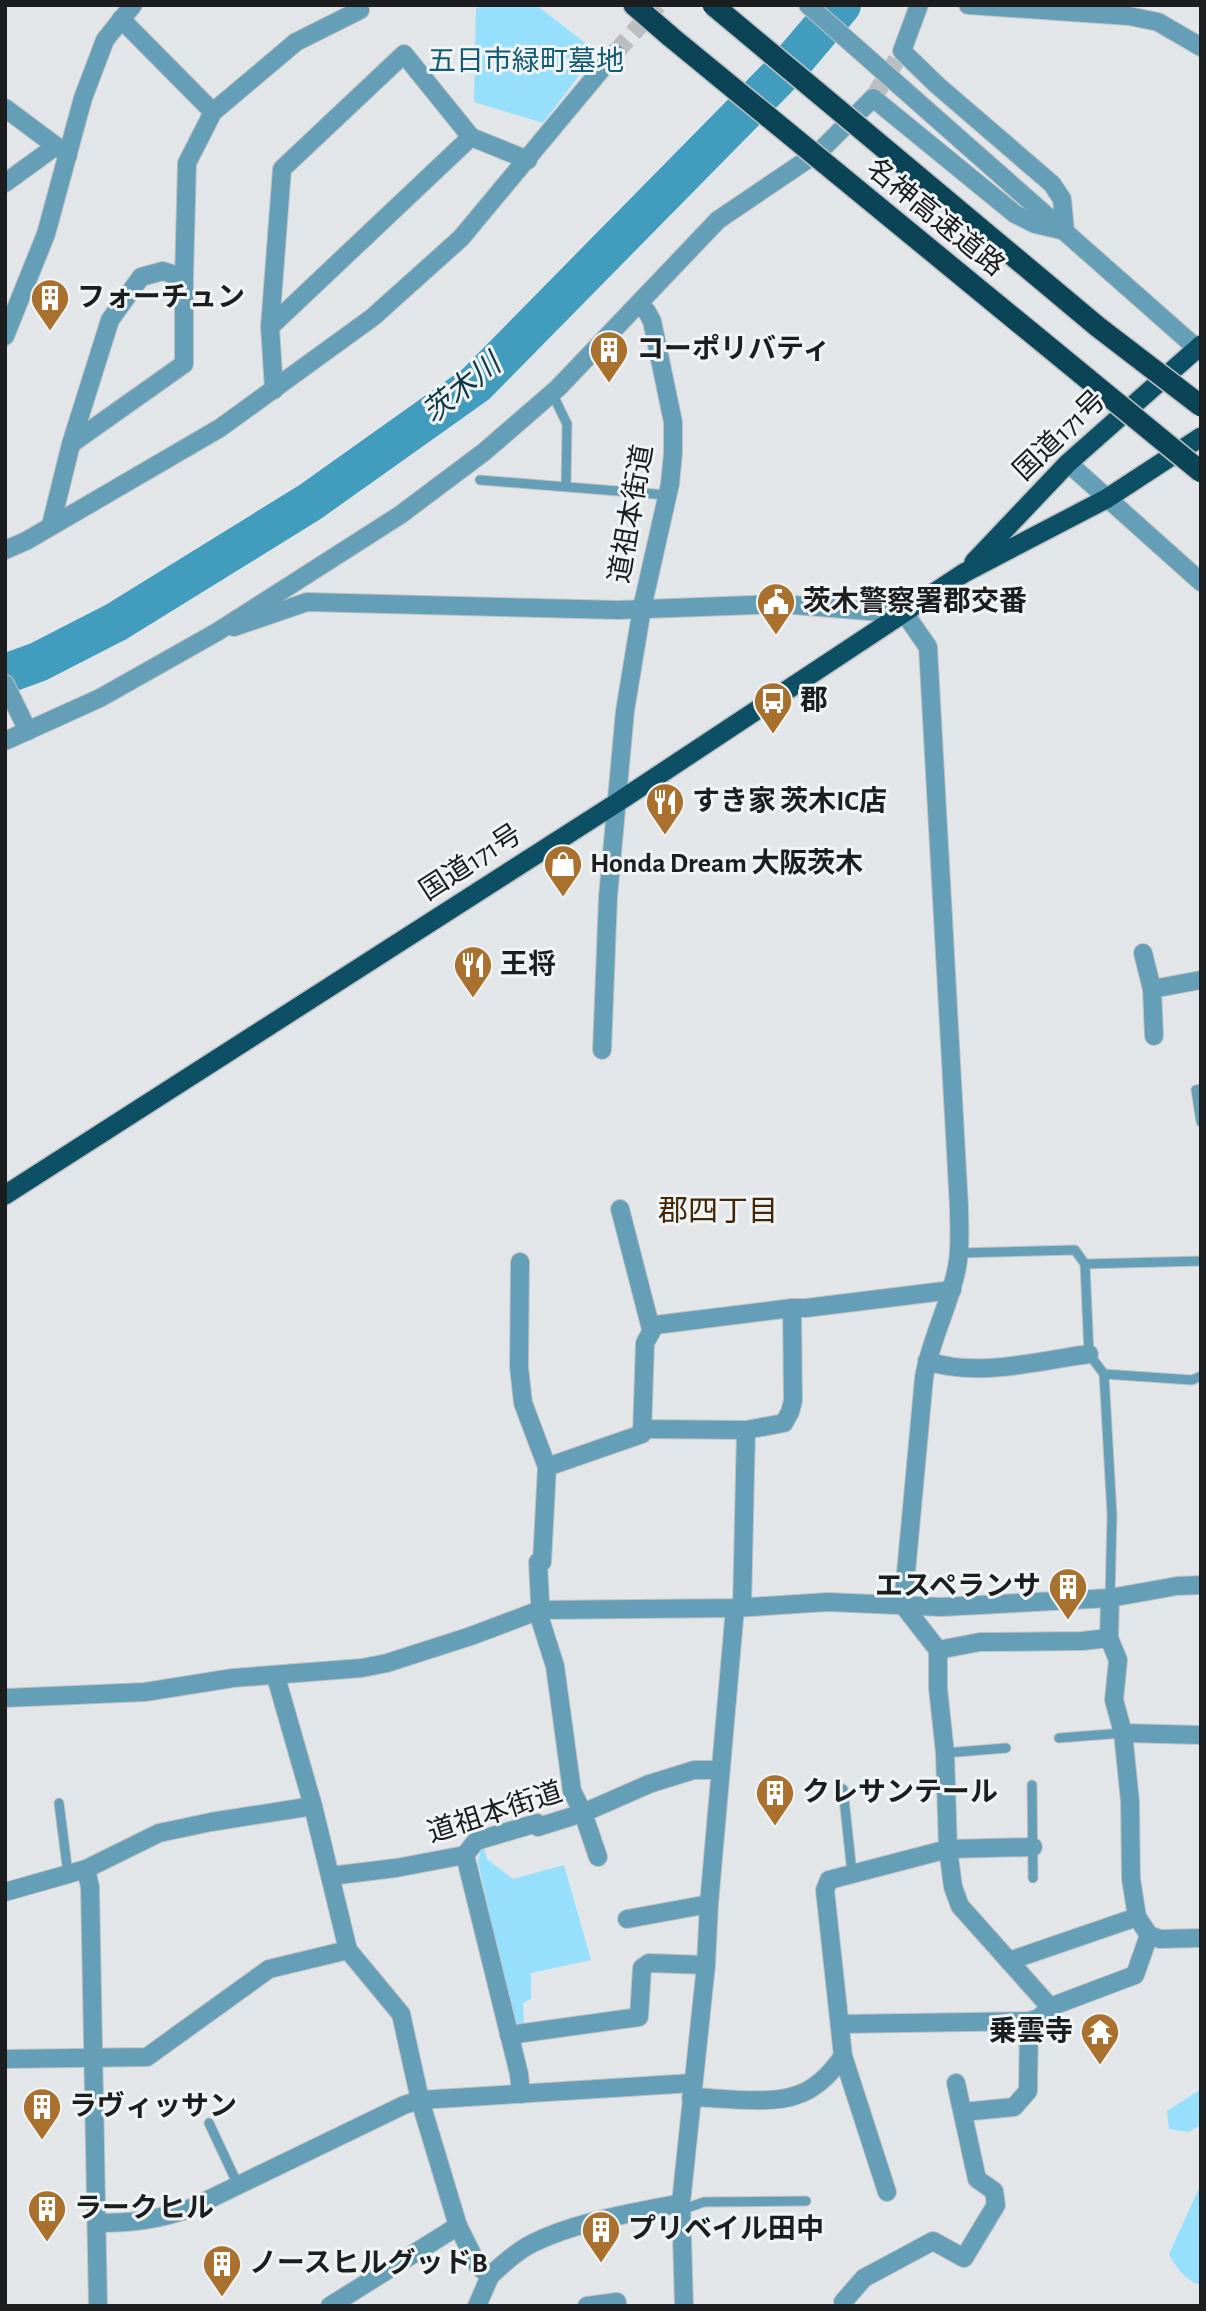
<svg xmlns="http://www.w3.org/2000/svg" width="1206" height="2311" viewBox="0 0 1206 2311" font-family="'Alegreya Sans','Noto Sans JP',sans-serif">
	<rect width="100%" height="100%" fill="#e3e6e8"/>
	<!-- green -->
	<g fill="#96dffd">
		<polygon points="491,5 536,5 597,52 543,123 474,102 476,8"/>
		<polygon points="484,1847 487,1859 513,1879 564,1865 591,1960 531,1973 531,1999 523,2003 524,2025 515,2027 478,1862 481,1848"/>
		<polygon points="1201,2089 1201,2125 1188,2132 1169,2129 1167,2111"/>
		<path d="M1201 2184V2285C1184 2280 1177 2268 1169 2254Z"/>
	</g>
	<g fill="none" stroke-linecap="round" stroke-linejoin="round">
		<!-- river -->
		<polyline stroke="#429cbd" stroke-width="40" points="5,674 38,662 116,622 310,502 476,384 791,64 841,5"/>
		<!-- minor-tunnel -->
		<g stroke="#bbbec0" stroke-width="18" stroke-dasharray="18 9" stroke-linecap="butt">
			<polyline points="615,53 658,5"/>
			<polyline points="873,98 902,51"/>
		</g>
		<!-- service casing -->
		<g stroke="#bfc2c4" stroke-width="11">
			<g id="service">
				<polyline points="552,393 567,424 566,486"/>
				<polyline points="480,480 667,495"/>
				<polyline points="1201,1089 1196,1090 1201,1122"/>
				<polyline points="958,1253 1075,1250 1085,1264"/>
				<polyline points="1104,1374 1089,1354 1085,1264 1201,1261"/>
				<polyline points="1110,1598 1112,1515 1104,1374 1192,1380 1201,1376"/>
				<polyline points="1059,1738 1123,1733"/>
				<polyline points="945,1753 1006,1748"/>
				<polyline points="1032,1785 1033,1878"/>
				<polyline points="843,1789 852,1873"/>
				<polyline points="59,1803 68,1874"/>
				<polyline points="209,2123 238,2185"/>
				<polyline points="681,2210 704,2202 806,2201"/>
			</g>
		</g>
		<!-- minor casing -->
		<g stroke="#bfc2c4" stroke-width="20">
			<g id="minor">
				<polyline points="968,5 1129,16 1158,22 1201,47"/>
				<polyline points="121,19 213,112"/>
				<polyline points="5,108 68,155"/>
				<polyline points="5,183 56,146"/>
				<polyline points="184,278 187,163 213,112 296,42 360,10"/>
				<polyline points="270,327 282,169 404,54 471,137"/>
				<polyline points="5,336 46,234 83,98 105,40 133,5"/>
				<polyline points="274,390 270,327 471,137 528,160"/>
				<polyline points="51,525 71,444 110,320 141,277 163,271 184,278 184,364 71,444"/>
				<polyline points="5,550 26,541 220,428 373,317 461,238 615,53"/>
				<polyline points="234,627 307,602 618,610 781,604 905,614"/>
				<polyline points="5,684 28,731"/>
				<polyline points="5,741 100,698 217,632 400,515 484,452 558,388 718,220 820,151 873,98 1015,214 1035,224 1065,231 1062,199 1052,184 937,85 902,51 919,5"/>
				<polyline points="1143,953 1152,989 1154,1036"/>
				<polyline points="1152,989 1201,980"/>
				<polyline points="602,1050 608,897 625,711 642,608 670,484 673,453 673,422 652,321 647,312 640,304"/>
				<polyline points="620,1209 651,1329"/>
				<path d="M927 1361C978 1378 1037 1361 1089 1354"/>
				<polyline points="644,1429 746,1430 784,1423 790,1412 793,1401 792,1308 806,1308 952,1290"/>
				<polyline points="547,1467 642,1434 645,1343 655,1325 792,1308"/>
				<polyline points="1110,1598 1109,1638 1118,1660 1114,1700 1123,1733 1130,1801 1131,1879 1137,1917 1149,1935 1160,1939 1201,1938"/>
				<polyline points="903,1605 938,1650 980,1642 1082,1641 1109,1638"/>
				<polyline points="742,1607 746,1430"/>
				<polyline points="276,1677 313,1806 348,1950 401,2014 420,2100 458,2226 478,2266 490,2276 477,2306"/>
				<polyline points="5,1698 145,1692 233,1678 362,1668 387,1663 471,1636 540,1610 735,1608 828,1602 941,1607 1110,1598 1177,1586 1201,1585"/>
				<polyline points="1123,1733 1201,1735"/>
				<polyline points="1033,1847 948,1849 953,1887 960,1906 1050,2007 1135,1975 1149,1935"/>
				<polyline points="465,1855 519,2074 521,2094"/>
				<polyline points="598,1857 583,1813 649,1784 694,1770 720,1770"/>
				<polyline points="86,1869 90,1887 98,2306"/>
				<polyline points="330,1876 396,1868 465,1855 476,1841 537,1823 538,1827 583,1813 572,1791 555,1666 541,1622 538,1562 542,1562 547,1467 523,1403 519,1367 520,1262"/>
				<polyline points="5,1892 86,1869 159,1833 211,1822 313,1806"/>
				<polyline points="627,1919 709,1904"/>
				<polyline points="1009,1961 1137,1917"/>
				<polyline points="841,2024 1029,2021 1039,2018 1050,2007"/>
				<polyline points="509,2035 639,2017 642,1968 649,1963 706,1965"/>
				<polyline points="843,2056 887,2192"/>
				<polyline points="5,2059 147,2057 269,1969 348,1950"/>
				<path d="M691 2097C721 2098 771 2105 797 2095 816 2089 832 2072 843 2056L825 1890 829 1880 948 1849 945 1753 938 1688V1650"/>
				<polyline points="963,2112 1014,2107 1028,2091 1029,2021"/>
				<path d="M98 2223C132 2223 156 2220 189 2209L404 2105 420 2100 693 2083"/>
				<path d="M490 2276C503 2264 517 2251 533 2243 578 2221 633 2213 681 2203"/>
				<polyline points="843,2302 864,2278 933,2241 964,2258 996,2205 994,2191 977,2179 956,2083"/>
				<polyline points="330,2306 458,2226"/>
				<polyline points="587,2306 617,2302 617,2306"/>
				<polyline points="684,2306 681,2203 706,1965 709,1904 735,1608"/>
			</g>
		</g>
		<!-- tertiary casing -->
		<g stroke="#bfc2c4" stroke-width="20">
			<g id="tertiary">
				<polyline points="808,5 1201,352"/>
				<polyline points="1068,463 1201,582"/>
				<path d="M903 1605 924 1378C930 1340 950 1305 957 1267 961 1248 959 1226 959 1207L928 647 905 614"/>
			</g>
		</g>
		<!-- trunk casing -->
		<g stroke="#bfc2c4" stroke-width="22">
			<g id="trunk">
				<polyline points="974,562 1068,463 1201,345"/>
				<polyline points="5,1195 615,804 964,573 1106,499 1201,437"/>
			</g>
		</g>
		<!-- motorway casing -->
		<g stroke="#bfc2c4" stroke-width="24">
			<polyline id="motorway" points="634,5 671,37"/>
		</g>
		<!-- service -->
		<use href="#service" stroke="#649fb7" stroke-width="9"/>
		<!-- minor -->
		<use href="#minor" stroke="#649fb7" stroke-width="18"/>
		<!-- tertiary -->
		<use href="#tertiary" stroke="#649fb7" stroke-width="18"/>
		<!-- trunk -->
		<use href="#trunk" stroke="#0d5066" stroke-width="19"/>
		<!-- motorway -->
		<use href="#motorway" stroke="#0c4457" stroke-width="21"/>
		<!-- motorway-bridge casing -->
		<g stroke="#bfc2c4" stroke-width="24" stroke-linecap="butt">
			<g id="motorway-bridge">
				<polyline points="713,5 1098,327 1201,406"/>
				<polyline points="671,37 1201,472"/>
			</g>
		</g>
		<!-- motorway-bridge -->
		<use href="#motorway-bridge" stroke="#0c4457" stroke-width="21"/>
	</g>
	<!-- icons -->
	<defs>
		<g id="building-pin" transform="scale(2.0125)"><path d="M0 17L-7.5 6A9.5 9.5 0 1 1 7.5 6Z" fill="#a9702e" stroke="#f0f4f5"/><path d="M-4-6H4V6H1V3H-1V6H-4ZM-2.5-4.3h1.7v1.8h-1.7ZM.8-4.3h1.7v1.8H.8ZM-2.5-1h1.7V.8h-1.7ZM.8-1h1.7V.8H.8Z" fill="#fff"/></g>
		<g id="civic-pin" transform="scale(2.0125)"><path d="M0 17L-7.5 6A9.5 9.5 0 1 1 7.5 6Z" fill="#a9702e" stroke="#f0f4f5"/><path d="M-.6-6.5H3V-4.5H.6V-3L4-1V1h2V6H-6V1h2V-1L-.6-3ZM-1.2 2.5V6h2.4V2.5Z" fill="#fff"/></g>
		<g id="bus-pin" transform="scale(2.0125)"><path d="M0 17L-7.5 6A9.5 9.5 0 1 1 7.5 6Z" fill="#a9702e" stroke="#f0f4f5"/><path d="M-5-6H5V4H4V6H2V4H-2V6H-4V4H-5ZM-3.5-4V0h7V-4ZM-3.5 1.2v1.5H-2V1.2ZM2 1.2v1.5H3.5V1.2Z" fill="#fff"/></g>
		<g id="restaurant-pin" transform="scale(2.0125)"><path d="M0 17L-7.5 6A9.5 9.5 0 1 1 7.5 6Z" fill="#a9702e" stroke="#f0f4f5"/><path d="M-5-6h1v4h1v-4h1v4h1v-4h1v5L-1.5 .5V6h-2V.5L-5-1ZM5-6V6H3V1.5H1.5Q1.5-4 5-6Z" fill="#fff"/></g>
		<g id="shop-pin" transform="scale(2.0125)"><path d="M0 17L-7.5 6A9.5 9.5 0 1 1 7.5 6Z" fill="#a9702e" stroke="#f0f4f5"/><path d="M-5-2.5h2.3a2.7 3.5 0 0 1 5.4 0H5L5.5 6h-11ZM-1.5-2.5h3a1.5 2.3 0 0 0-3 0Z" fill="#fff"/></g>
		<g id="temple-pin" transform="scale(2.0125)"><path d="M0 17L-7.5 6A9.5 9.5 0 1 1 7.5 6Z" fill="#a9702e" stroke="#f0f4f5"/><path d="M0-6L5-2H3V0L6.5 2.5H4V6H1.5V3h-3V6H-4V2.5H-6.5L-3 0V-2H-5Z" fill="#fff"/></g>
	</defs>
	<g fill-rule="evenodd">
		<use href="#building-pin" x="50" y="298"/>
		<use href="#building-pin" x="609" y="350"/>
		<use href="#civic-pin" x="776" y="602"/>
		<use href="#bus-pin" x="773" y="701"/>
		<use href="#restaurant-pin" x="665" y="802"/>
		<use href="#shop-pin" x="563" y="864"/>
		<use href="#restaurant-pin" x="473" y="965"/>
		<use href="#building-pin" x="1068" y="1587"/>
		<use href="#building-pin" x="775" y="1793"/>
		<use href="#temple-pin" x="1100" y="2032"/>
		<use href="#building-pin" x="42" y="2107"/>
		<use href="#building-pin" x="47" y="2209"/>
		<use href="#building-pin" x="601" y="2230"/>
		<use href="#building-pin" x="222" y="2264"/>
	</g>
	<g text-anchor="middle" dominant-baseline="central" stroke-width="6" stroke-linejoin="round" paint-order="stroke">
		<!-- park labels -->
		<g font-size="28" fill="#135b73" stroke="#f0f4f5">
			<text x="526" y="62">五日市緑町墓地</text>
		</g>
		<!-- street labels -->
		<g font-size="28" fill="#1c1d1e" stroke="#f0f4f5">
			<text transform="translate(935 218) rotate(39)">名神高速道路</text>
			<text transform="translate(1060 436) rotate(-44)">国道171号</text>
			<text transform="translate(632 514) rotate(-80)">道祖本街道</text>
			<text transform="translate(471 863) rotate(-33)">国道171号</text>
			<text transform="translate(495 1813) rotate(-18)">道祖本街道</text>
		</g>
		<!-- poi labels -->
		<g font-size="28" font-weight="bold" fill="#1c1d1e" stroke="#f0f4f5" text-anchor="start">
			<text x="77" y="298">フォーチュン</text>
			<text x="636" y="350">コーポリバティ</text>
			<text x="803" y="602">茨木警察署郡交番</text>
			<text x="800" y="701">郡</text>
			<text x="692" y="802">すき家 茨木IC店</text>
			<text x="590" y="864">Honda Dream 大阪茨木</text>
			<text x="500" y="965">王将</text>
			<text x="1041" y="1587" text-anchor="end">エスペランサ</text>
			<text x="802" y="1793">クレサンテール</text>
			<text x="1073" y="2032" text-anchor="end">乗雲寺</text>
			<text x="69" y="2107">ラヴィッサン</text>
			<text x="74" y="2209">ラークヒル</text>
			<text x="628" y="2230">プリベイル田中</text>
			<text x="249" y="2264">ノースヒルグッドB</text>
		</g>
		<!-- water labels -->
		<g font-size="30" font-style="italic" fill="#103948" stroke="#f0f4f5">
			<text transform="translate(462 389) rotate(-39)">茨木川</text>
		</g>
		<!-- neighbourhood labels -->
		<g font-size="30" fill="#422706" stroke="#f0f4f5">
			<text x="718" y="1212">郡四丁目</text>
		</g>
	</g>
	<!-- border -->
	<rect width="1206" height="2311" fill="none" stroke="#1c1d1e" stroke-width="14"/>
</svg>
